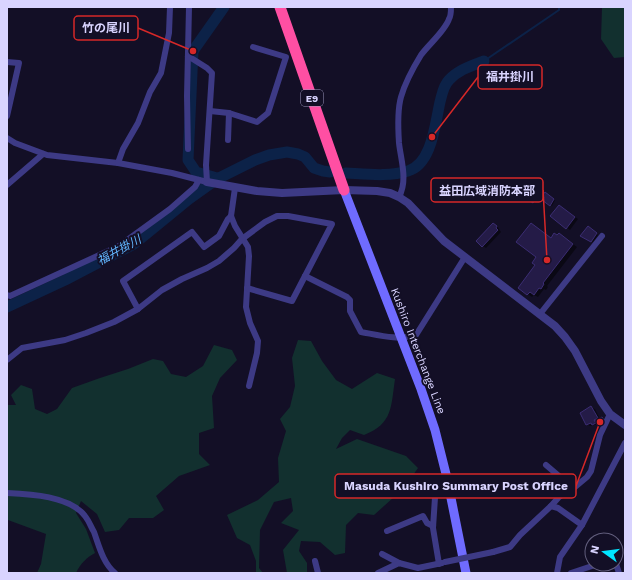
<svg xmlns="http://www.w3.org/2000/svg" width="632" height="580" viewBox="0 0 632 580" font-family="'Work Sans','Noto Sans JP',sans-serif">
	<rect width="100%" height="100%" fill="#130f26"/>
	<!-- green -->
	<g fill="#12302f">
		<polygon points="602,7 625,7 625,57 614,58 601,39"/>
		<path d="M298 340 311 341 322 361 336 380 352 389 377 373 395 379C391 406 393 424 364 435L350 430 342 438 336 449 357 439 406 456 418 468 404 488 374 515 358 513 346 525 345 553 335 555 320 542 301 541 299 551 307 563V573H287L283 550 299 530 281 523 293 511 291 498 274 502 260 530 259 568 263 573H256V561L250 545 237 538 227 515 258 500 279 482 278 458 286 431 280 419 290 407 295 386 292 358Z"/>
		<path d="M214 345 232 350 237 360 220 378 212 396 214 428 199 433V454L210 465 179 476 156 496 164 510 153 518H129L119 530 105 532 97 514 81 501 76 513 86 529 95 553C87 557 80 564 76 573H37L41 564 46 534 8 520 7 521V405H16L11 395 21 385 32 389 35 409 47 414 57 409 72 388 100 378 128 369 153 359 163 361 171 374 186 377 203 366Z"/>
	</g>
	<!-- shadow -->
	<g fill="#0007">
		<polygon points="534,194 539,197 535,203 526,197 529,197"/>
		<polygon points="545,194 555,200 552,206 543,200"/>
		<polygon points="562,208 578,219 570,230 551,216"/>
		<polygon points="497,226 501,232 486,248 483,246 477,241"/>
		<polygon points="588,228 598,235 593,242 582,236"/>
		<polygon points="563,237 577,247 547,286 548,287 546,290 544,289 538,297 534,295 532,297 520,288 537,265 551,239"/>
		<polygon points="591,408 595,409 600,419 599,424 590,426 587,424"/>
	</g>
	<g fill="none" stroke-linecap="round" stroke-linejoin="round">
		<!-- stream -->
		<polyline stroke="#0c2248" stroke-width="2" points="484,61 559,10 559,7"/>
		<!-- river -->
		<g stroke="#0c2248" stroke-width="11">
			<path d="M346 173C365 174 390 177 408 171 432 164 435 124 440 102 442 95 443 86 449 80 458 70 471 66 484 61"/>
			<polyline points="217,178 196,172 188,160 193,51 224,7"/>
			<polyline points="7,307 65,280 134,244 189,199 217,179 255,160 269,155 287,152 298,154 305,157 314,168 323,171 330,172"/>
		</g>
	</g>
	<!-- building -->
	<g fill="#241b47" stroke="#3b2d73">
		<polygon points="533,192 537,195 533,203 524,197 526,194 528,196 531,193 532,194"/>
		<polygon points="545,192 554,199 550,206 542,200 544,197 542,196"/>
		<polygon points="559,205 575,217 566,229 550,216"/>
		<polygon points="493,223 497,226 496,228 498,230 482,247 476,241"/>
		<polygon points="531,223 551,238 554,233 557,235 559,233 573,244 543,283 544,284 541,289 539,288 534,295 530,292 527,295 518,288 535,265 532,263 536,257 516,242"/>
		<polygon points="588,226 597,233 591,242 580,236"/>
		<polygon points="591,406 598,418 594,420 596,423 592,425 591,423 586,425 580,413"/>
		<polygon points="602,417 605,422 598,426 595,421"/>
	</g>
	<g fill="none" stroke-linecap="round" stroke-linejoin="round">
		<!-- minor -->
		<g stroke="#3d3a85" stroke-width="6">
			<polyline points="7,62 19,63 7,116"/>
			<polyline points="210,111 229,113 257,122 268,113 286,57 253,47"/>
			<polyline points="7,138 15,143 47,155 118,163 172,173 207,182 206,165 212,73 207,68 188,56"/>
			<polyline points="228,140 229,113"/>
			<polyline points="188,149 187,96 189,7"/>
			<polyline points="118,163 123,149 138,123 150,92 161,73 169,33 170,7"/>
			<polyline points="7,185 43,154"/>
			<polyline points="235,188 231,216 235,226 248,247 249,256 246,307 250,323 258,341 257,353 249,386"/>
			<path d="M399 197C408 180 401 161 399 143 398 128 397 111 401 97 405 83 413 68 421 55 429 44 445 31 449 19 451 16 451 11 451 7"/>
			<polyline points="247,288 292,301 305,276"/>
			<polyline points="7,295 10,296 119,246 170,209 195,187 199,180"/>
			<polyline points="138,309 123,281 192,232 204,247 219,236 228,219 231,216"/>
			<polyline points="540,314 602,236"/>
			<path d="M7 360 22 348 65 340 86 333 114 322 138 309 162 290 182 279 207 268 219 261 234 248 242 239 265 222 277 216H288L332 224 305 276 347 297 350 300V311L361 332C378 335 399 341 416 335L465 257"/>
			<polyline points="546,465 573,488"/>
			<path d="M7 493C30 494 70 496 85 516 89 521 91 527 94 532 99 546 103 563 115 573"/>
			<polyline points="551,506 559,497 575,487 587,477 591,471 600,435 610,414"/>
			<polyline points="387,531 423,516 427,523 433,526"/>
			<polyline points="493,552 510,547 520,535 551,506 558,508 582,525"/>
			<polyline points="382,554 399,563"/>
			<polyline points="315,561 318,573"/>
			<polyline points="439,564 433,528 436,482 447,478"/>
			<polyline points="616,564 619,573"/>
			<polyline points="378,573 399,563 418,568 442,563"/>
			<polyline points="557,573 560,557 582,525 625,443"/>
			<polyline points="571,573 598,564"/>
		</g>
		<!-- tertiary -->
		<polyline stroke="#3d3a85" stroke-width="8" points="207,182 257,191 282,193 344,190 377,191 390,193 399,197 408,203 444,241 555,326 565,337 575,351 601,401 610,414 625,425"/>
		<!-- secondary -->
		<polyline stroke="#6f6bff" stroke-width="9" points="344,190 421,389 435,430 447,478 466,573"/>
		<!-- motorway -->
		<polyline stroke="#ff4fa3" stroke-width="11" points="280,7 344,190"/>
		<!-- minor-bridge -->
		<polyline stroke="#3d3a85" stroke-width="6" points="445,562 493,552"/>
	</g>
	<g text-anchor="middle" dominant-baseline="central" stroke-width="4" stroke-linejoin="round" paint-order="stroke">
		<!-- shield labels -->
		<rect fill="#130f26" stroke="#9e99be" stroke-width="1" x="301" y="90" width="22" height="16" rx="3"/>
		<g font-size="10" font-weight="bold" fill="#d9d4ff">
			<text x="312" y="98">E9</text>
		</g>
		<!-- street labels -->
		<g font-size="11" fill="#d9d4ff" stroke="#130f26">
			<text transform="translate(418 351) rotate(69)">Kushiro Interchange Line</text>
		</g>
		<!-- water labels -->
		<g font-size="12" font-style="italic" fill="#62b6ff" stroke="#130f26">
			<text transform="translate(119 250) rotate(-29)">福井掛川</text>
		</g>
	</g>
	<!-- callouts -->
	<path fill="none" stroke="#d62828" stroke-width="1.5" d="M193 51L138 28M432 137L478 77M547 260L543 190M600 422L576 486"/>
	<g fill="#d62828" stroke="#130f26" stroke-width="1.5">
		<circle cx="193" cy="51" r="4"/>
		<circle cx="432" cy="137" r="4"/>
		<circle cx="547" cy="260" r="4"/>
		<circle cx="600" cy="422" r="4"/>
	</g>
	<g fill="#130f26" stroke="#d62828" stroke-width="1.5">
		<rect x="74" y="16" width="64" height="24" rx="4"/>
		<rect x="478" y="65" width="64" height="24" rx="4"/>
		<rect x="431" y="178" width="112" height="24" rx="4"/>
		<rect x="335" y="474" width="241" height="24" rx="4"/>
	</g>
	<g font-size="12" text-anchor="middle" font-weight="bold" fill="#d9d4ff">
		<text x="106" y="32">竹の尾川</text>
		<text x="510" y="81">福井掛川</text>
		<text x="487" y="195">益田広域消防本部</text>
		<text x="456" y="490">Masuda Kushiro Summary Post Office</text>
	</g>
	<!-- border -->
	<rect width="632" height="580" fill="none" stroke="#d9d4ff" stroke-width="16"/>
	<!-- north arrow -->
	<g transform="translate(604 552) rotate(284)"><circle r="19" fill="#130f26" stroke="#625e7d"/>
	<path d="M0-3L7 15L0 10L-7 15Z" fill="#00e5ff"/>
	<text y="-6" font-size="11" font-weight="bold" text-anchor="middle" fill="#d9d4ff">N</text>
	</g>
</svg>
